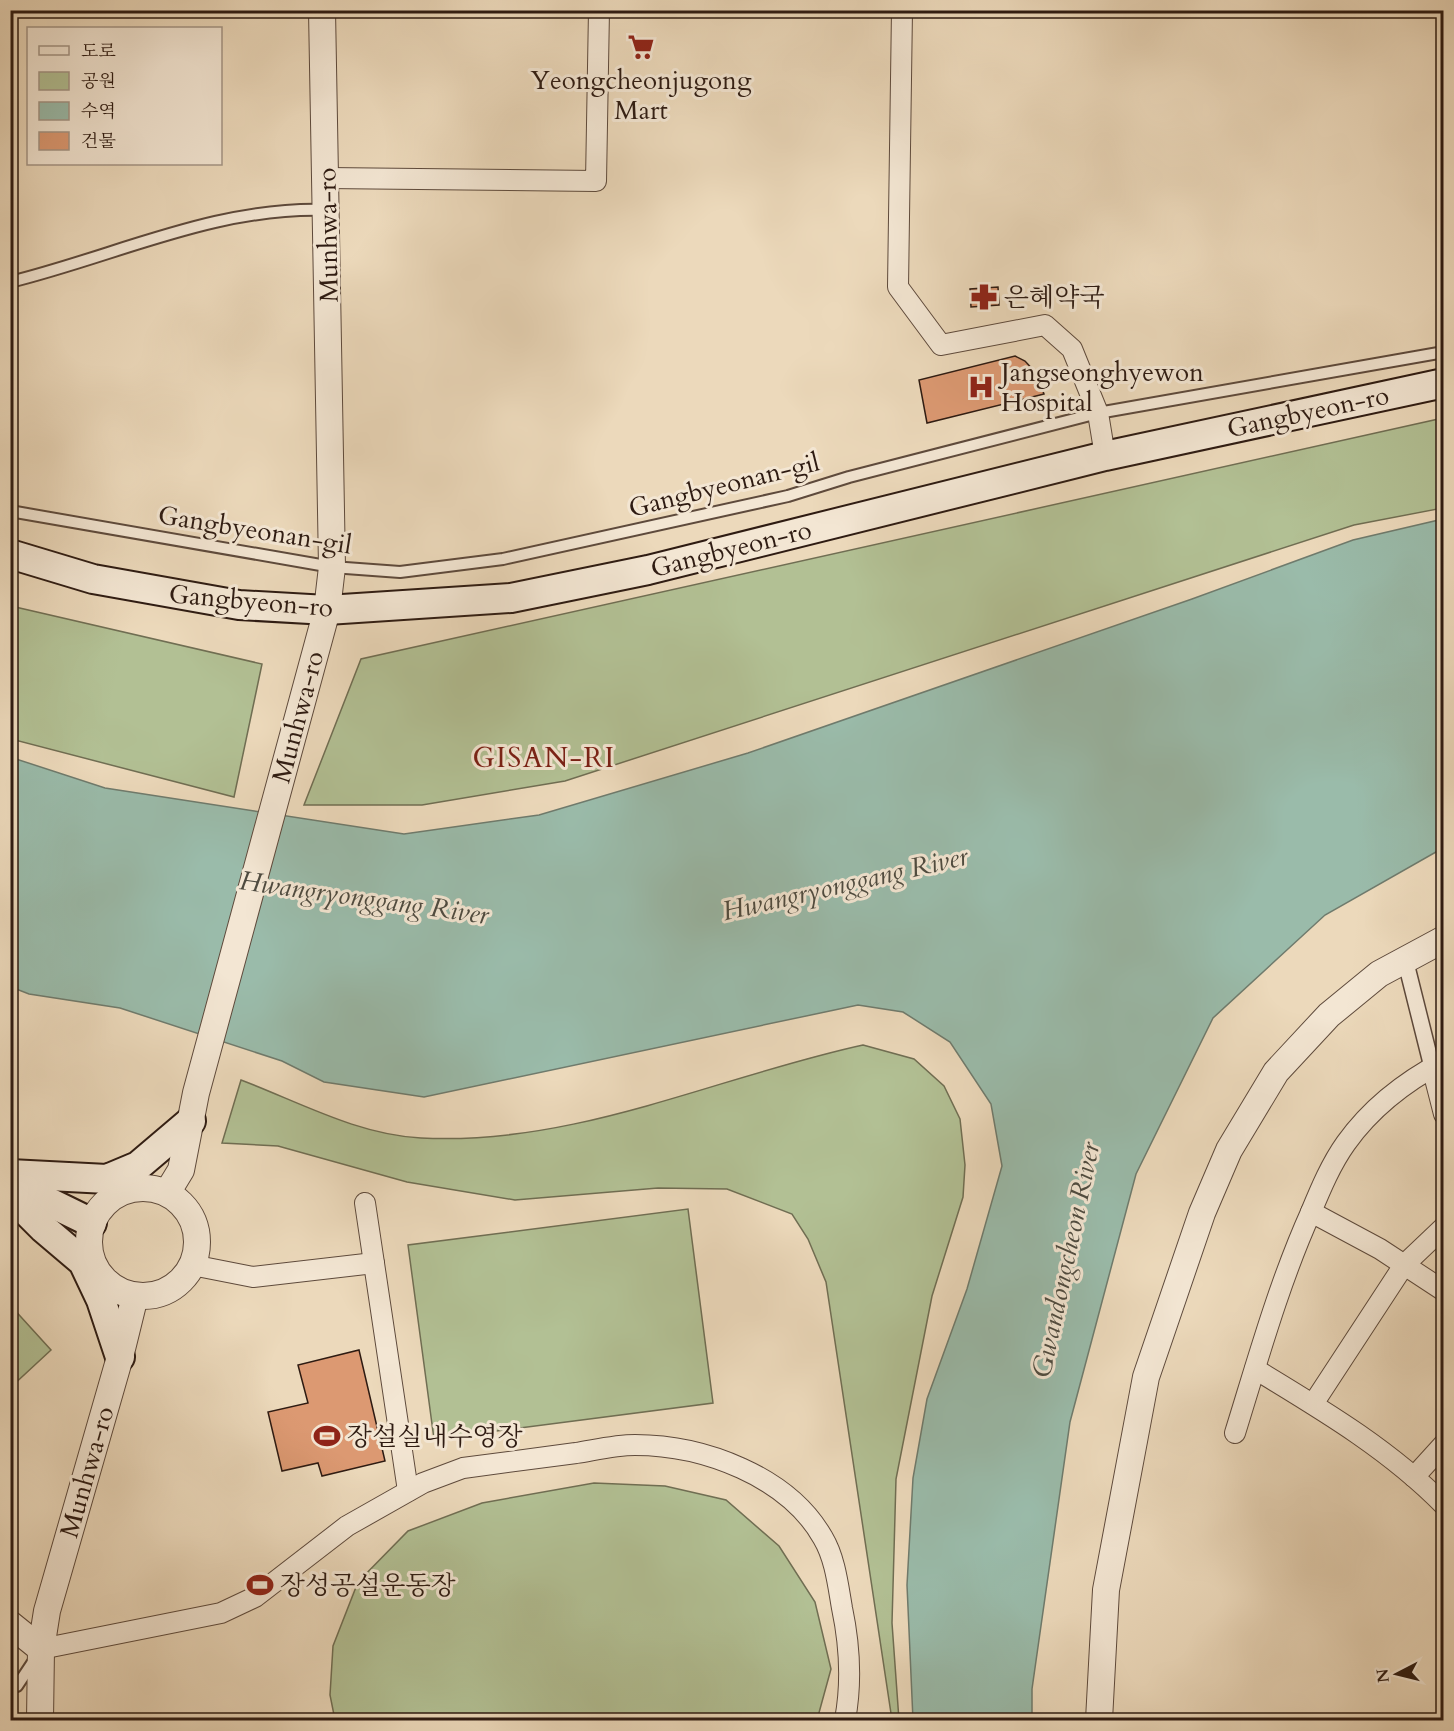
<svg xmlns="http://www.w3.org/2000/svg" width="1454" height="1731" viewBox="0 0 1454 1731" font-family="Cardo,'Noto Serif KR',serif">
	<rect width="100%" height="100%" fill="#ecd9bb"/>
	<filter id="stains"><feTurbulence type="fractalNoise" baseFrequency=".00333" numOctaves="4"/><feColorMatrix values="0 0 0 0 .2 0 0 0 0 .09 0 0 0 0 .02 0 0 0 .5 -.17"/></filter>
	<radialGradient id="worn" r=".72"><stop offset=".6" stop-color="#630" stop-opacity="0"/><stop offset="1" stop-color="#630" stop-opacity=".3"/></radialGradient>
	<!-- green -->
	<g fill="#b2c094" stroke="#706e53" stroke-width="1.5">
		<polygon points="1443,418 1443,508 1354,525 565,781 422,805 304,805 361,659"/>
		<polygon points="11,606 262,664 234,797 11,739"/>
		<path d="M863 1045 914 1059 944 1086 960 1119 965 1165 963 1197 932 1296 896 1479 892 1623 899 1720H892L826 1282 808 1239 792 1214 727 1189 658 1188 515 1200 407 1182 278 1146 222 1143 241 1080C299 1102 358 1135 421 1138 575 1146 716 1077 863 1045Z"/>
		<polygon points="688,1209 713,1403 434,1439 408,1245"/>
		<polygon points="11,1306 51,1350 11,1387"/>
		<polygon points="594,1483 665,1486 726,1500 779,1546 815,1602 831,1669 817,1720 335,1720 330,1695 333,1646 358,1582 408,1531 482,1503"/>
	</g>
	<!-- water -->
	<polygon fill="#9abbaa" stroke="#6f7b6d" stroke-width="1.5" points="1443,519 1443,848 1325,915 1213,1018 1136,1174 1070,1422 1032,1689 1032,1720 913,1720 907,1585 913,1478 927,1399 967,1289 1002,1166 991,1104 950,1042 903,1012 858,1005 424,1097 324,1082 282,1061 120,1008 29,994 11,987 10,757 105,788 404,834 539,815 748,753 1192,599 1353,540"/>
	<!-- building -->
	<g fill="#dc9972" stroke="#2e1b12" stroke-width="1.5">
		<polygon points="998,287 999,305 971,307 970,289"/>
		<polygon points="1015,356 1025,361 1036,373 1044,394 927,423 919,380"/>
		<polygon points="359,1350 385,1461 322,1476 318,1463 282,1471 268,1412 308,1403 298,1365"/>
	</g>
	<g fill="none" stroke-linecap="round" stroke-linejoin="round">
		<!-- service casing -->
		<g stroke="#5e4a3c" stroke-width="14">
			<g id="service">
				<path d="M10 282C116 256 216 206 327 210"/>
				<polyline points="10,511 332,567 400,572 503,559 788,496 849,477 1098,413 1444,352"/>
				<polyline points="10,1688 17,1686 35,1659"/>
			</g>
		</g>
		<!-- pedestrian casing -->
		<g stroke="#5e4a3c" stroke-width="18">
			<polyline id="pedestrian" points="1405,959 1432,1067"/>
		</g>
		<!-- minor casing -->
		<g stroke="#5e4a3c" stroke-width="22">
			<g id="minor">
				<polyline points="902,10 898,287 941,345 1045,325 1072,349 1098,413 1105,456"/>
				<polyline points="327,178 596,181 599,10"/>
				<polyline points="1432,1067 1444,1114"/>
				<polyline points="365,1203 408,1491"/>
				<polyline points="1311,1212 1380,1249 1444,1291"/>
				<polyline points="192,1265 253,1277 374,1263"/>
				<path d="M1255 1369C1321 1409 1389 1449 1444 1505"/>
				<polyline points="1313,1404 1404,1265 1444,1227"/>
				<path d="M1235 1433C1258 1359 1279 1283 1311 1212 1321 1188 1331 1164 1346 1143 1371 1108 1406 1081 1444 1061"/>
				<polyline points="1414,1477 1444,1444"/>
				<path d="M41 1649 221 1613 255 1597 347 1526 423 1483 463 1468C501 1463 539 1458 576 1453 595 1450 615 1445 635 1445 703 1445 788 1476 823 1538 835 1558 838 1585 842 1608 850 1646 852 1682 845 1720"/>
			</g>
		</g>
		<!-- tertiary casing -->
		<g stroke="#5e4a3c" stroke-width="28">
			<g id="tertiary">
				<circle cx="143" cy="1242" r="54"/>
				<polyline points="167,1193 181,1170 196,1093 327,610 332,567 322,10"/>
				<polyline points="10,1624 41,1649"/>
				<polyline points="40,1720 41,1649 47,1611 120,1357 135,1296"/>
				<polyline points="1099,1720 1106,1590 1146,1377 1202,1213 1229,1150 1276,1072 1329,1015 1379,974 1444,939"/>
			</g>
		</g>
		<!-- secondary casing -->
		<g stroke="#2e1b12" stroke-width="32">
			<g id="secondary">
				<polyline points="10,554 93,579 239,605 327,610 511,598 648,570 1105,456 1444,383"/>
				<polyline points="10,1174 107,1179 138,1166 191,1121"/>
				<polyline points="10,1183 92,1223"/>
				<polyline points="10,1195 43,1228 83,1262 101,1300 120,1357"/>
			</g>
		</g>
		<!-- service -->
		<use href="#service" stroke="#f3e6d3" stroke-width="10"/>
		<!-- pedestrian -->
		<use href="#pedestrian" stroke="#f3e6d3" stroke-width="15"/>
		<!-- minor -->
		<use href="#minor" stroke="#f3e6d3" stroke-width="20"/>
		<!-- tertiary -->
		<use href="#tertiary" stroke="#f3e6d3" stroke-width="26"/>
		<!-- secondary -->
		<use href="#secondary" stroke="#f3e6d3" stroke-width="28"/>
	</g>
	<!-- icons -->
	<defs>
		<g id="supermarket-bare" transform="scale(2.07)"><path d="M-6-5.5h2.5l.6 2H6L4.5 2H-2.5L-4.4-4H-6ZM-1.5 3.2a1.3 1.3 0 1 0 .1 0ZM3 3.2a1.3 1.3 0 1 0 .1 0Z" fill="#8f2418" stroke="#f3e6d3" stroke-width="2.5" paint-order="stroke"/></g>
		<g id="pharmacy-bare" transform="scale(2.07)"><path d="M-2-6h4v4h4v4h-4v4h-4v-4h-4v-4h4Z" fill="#8f2418" stroke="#f3e6d3" stroke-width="2.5" paint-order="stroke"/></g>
		<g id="hospital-bare" transform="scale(2.07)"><path d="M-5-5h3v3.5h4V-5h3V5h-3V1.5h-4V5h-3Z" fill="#8f2418" stroke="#f3e6d3" stroke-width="2.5" paint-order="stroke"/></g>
		<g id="stadium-bare" transform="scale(2.07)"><path d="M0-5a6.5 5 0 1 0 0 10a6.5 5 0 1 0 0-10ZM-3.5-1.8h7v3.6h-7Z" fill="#8f2418" stroke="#f3e6d3" stroke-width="2.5" paint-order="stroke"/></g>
	</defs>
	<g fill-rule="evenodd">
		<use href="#supermarket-bare" x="641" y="47"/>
		<use href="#pharmacy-bare" x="984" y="297"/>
		<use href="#hospital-bare" x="981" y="387"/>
		<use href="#stadium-bare" x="327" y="1436"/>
		<use href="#stadium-bare" x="260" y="1585"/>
	</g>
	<g text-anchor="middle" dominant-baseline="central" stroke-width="6" stroke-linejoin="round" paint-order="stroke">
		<!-- poi labels -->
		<g font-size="26" fill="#2e1b12" stroke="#f3e6d3" text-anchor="start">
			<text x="641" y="80" text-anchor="middle">Yeongcheonjugong<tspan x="641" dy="30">Mart</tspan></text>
			<text x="1004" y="297">은혜약국</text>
			<text x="1001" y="372">Jangseonghyewon<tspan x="1001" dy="30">Hospital</tspan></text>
			<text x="347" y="1436">장설실내수영장</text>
			<text x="280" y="1585">장성공설운동장</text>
		</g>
		<!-- street labels -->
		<g font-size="26" fill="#2e1b12" stroke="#f3e6d3">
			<text transform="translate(328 235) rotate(-91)">Munhwa-ro</text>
			<text transform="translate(1308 412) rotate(-12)">Gangbyeon-ro</text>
			<text transform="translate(724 485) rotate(-14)">Gangbyeonan-gil</text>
			<text transform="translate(255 530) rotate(9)">Gangbyeonan-gil</text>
			<text transform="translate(731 549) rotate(-14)">Gangbyeon-ro</text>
			<text transform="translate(251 601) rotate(5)">Gangbyeon-ro</text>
			<text transform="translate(298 717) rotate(-75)">Munhwa-ro</text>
			<text transform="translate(87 1472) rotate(-74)">Munhwa-ro</text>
		</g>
		<!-- water labels -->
		<g font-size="27" font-style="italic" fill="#4e4b40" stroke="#f3e6d3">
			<text transform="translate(845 884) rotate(-13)">Hwangryonggang River</text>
			<text transform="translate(364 898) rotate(8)">Hwangryonggang River</text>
			<text transform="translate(1066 1260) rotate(-78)">Gwandongcheon River</text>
		</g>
		<!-- quarter labels -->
		<g font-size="28" letter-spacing="1.5" fill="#7a1f14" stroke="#f3e6d3">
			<text x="544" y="758">GISAN-RI</text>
		</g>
	</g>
	<!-- margin -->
	<rect width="1454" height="1731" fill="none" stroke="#ecd9bb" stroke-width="36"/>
	<rect x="12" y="12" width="1430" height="1707" fill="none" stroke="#2e1b12" stroke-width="3"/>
	<rect x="18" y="18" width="1418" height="1695" fill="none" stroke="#2e1b12" stroke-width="1.5"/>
	<!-- legend -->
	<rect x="27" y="27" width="195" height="138" fill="#f3e6d3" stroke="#a49586" stroke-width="1.5"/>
	<rect x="39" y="46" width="30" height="9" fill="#f3e6d3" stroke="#a49586" stroke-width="1.5"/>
	<text x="81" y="57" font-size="18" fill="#2e1b12">도로</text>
	<rect x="39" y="72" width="30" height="18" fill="#b2c094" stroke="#a49586" stroke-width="1.5"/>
	<text x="81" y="87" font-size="18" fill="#2e1b12">공원</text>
	<rect x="39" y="102" width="30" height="18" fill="#9abbaa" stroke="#a49586" stroke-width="1.5"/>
	<text x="81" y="117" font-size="18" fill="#2e1b12">수역</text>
	<rect x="39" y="132" width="30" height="18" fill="#dc9972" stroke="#a49586" stroke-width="1.5"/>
	<text x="81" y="147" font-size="18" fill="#2e1b12">건물</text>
	<!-- north arrow -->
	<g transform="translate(1397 1674) rotate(263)" stroke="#f3e6d3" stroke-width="4.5" paint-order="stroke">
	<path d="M0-4.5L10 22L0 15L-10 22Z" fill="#2e1b12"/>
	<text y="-9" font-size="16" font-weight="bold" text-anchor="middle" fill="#2e1b12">N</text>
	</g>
	<rect width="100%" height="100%" filter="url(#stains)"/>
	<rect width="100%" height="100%" fill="url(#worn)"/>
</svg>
